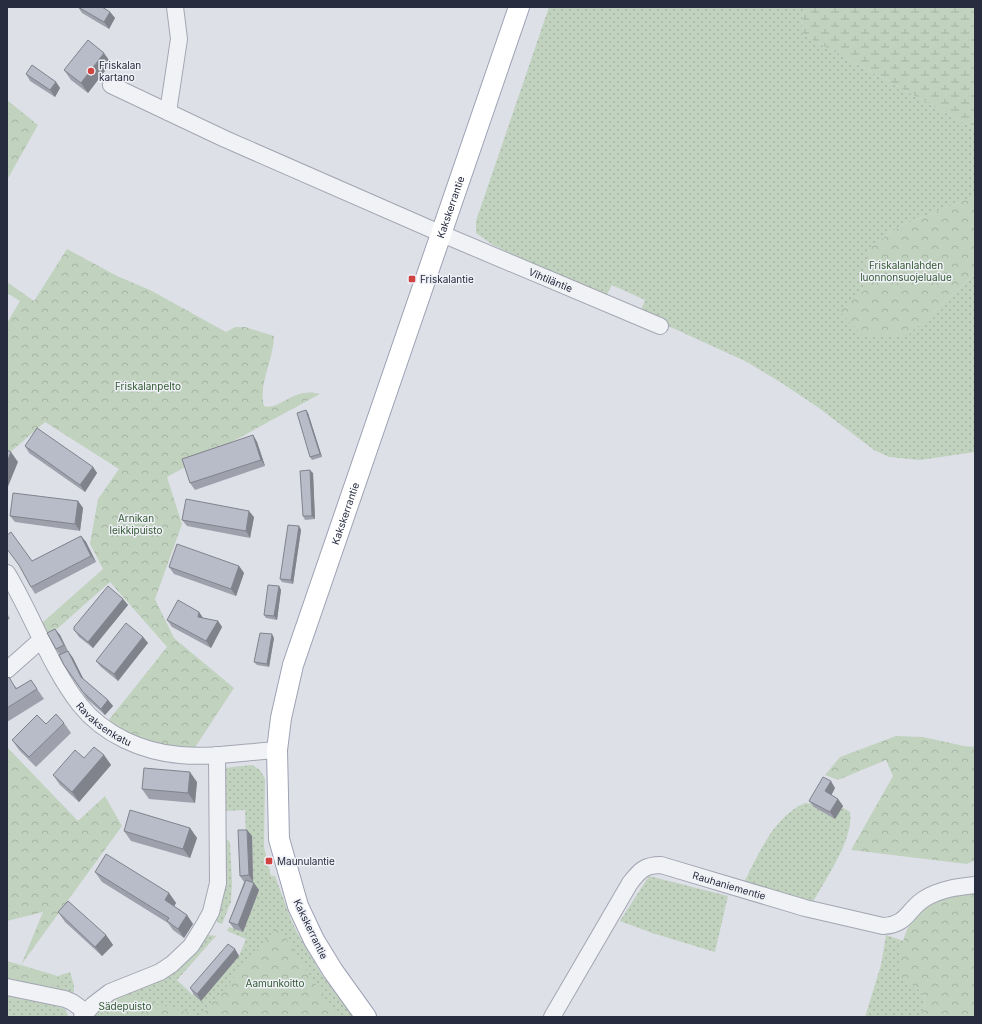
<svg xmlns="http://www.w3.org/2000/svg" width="982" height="1024" viewBox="0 0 982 1024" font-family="Inter,sans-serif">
	<defs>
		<pattern id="grass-dots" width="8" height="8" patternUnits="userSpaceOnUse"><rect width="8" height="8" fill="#c1d2bf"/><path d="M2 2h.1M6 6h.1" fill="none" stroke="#a6b4a5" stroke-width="1.8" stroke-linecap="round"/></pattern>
		<pattern id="forest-crowns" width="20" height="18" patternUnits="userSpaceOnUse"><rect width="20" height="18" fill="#c1d2bf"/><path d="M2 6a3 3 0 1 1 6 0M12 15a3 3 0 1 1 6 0" fill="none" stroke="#a6b4a5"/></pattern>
		<pattern id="wetland-marsh" width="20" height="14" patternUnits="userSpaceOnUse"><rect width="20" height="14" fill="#c1d2bf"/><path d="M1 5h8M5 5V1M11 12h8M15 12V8" fill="none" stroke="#a6b4a5"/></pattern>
	</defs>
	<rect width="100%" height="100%" fill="#dee0e8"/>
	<!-- grass -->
	<g fill="url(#grass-dots)">
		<polygon points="549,7 803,7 802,34 975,129 975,196 900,226 869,248 862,292 908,335 975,274 975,452 920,460 889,457 874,450 819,408 780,382 747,362 640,313 645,300 612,285 605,298 493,245 476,233 476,221"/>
		<polygon points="252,765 260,770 265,779 264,847 271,876 275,876 292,922 298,934 322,975 354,1017 91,1017 109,1003 208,935 216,936 177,980 193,995 239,956 246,939 227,931 229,927 243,932 253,882 252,836 246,837 245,810 224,811 224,768"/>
		<path d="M805 803 816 804 835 819 842 807 850 812C854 841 824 880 811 906L744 882C759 854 773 817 805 803Z"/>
		<polygon points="224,837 230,842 230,844 232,882 231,902 222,924 221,924 215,920"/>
		<polygon points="649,876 728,896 715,952 652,933 620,921"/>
		<path d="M886 935 904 941 901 953 900 976C908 982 924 990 925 1001 925 1006 922 1013 921 1017H865L881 965Z"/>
		<polygon points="70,972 74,986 74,992 69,995 50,990 58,976"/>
		<path d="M7 998C26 999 47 1003 65 1009L68 1015 67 1017H7Z"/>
	</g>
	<!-- forest -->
	<g fill="url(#forest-crowns)">
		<polygon points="7,100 38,125 7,180"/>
		<polygon points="975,196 975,274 908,335 862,335 838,310 862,292 869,248 900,226"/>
		<path d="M67 249 117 276 150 290 226 332 235 327H245L274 336C274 359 258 384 264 406 279 411 294 386 320 394L167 477 182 524 155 599 174 638 234 688 194 749 167 748 136 739 108 721 167 647 110 582 49 636 42 623 103 569 90 544 98 499 119 469 45 422 7 455V323L20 301 7 293V282L34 301Z"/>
		<polygon points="896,736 923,737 964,746 975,747 975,860 967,864 851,850 893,776 886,760 838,780 825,775 840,757"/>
		<polygon points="7,747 78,821 105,796 122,826 21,965 58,976 50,990 17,999 7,998 7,961 21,965 43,912 7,921"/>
		<path d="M975 890V1017H921C922 1013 925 1006 925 1001 924 990 908 982 900 977 898 954 904 926 920 909 922 907 924 904 926 903 942 897 959 894 975 890Z"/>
		<polygon points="278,926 337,1017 99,1017 122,994 201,1016"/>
	</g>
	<!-- wetland -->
	<polygon fill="url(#wetland-marsh)" points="803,7 975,7 975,129 802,34"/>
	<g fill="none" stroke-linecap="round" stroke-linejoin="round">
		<!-- minor casing -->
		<g stroke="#a3a6b2" stroke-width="18">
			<g id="minor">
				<path id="s1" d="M111 85 225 139 442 234 660 326"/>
				<polyline points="168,112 179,39 175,7"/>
				<path id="s2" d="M7 573C32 614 50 667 80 705 104 735 143 752 180 755 212 758 245 752 277 750"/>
				<polyline points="7,670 42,639"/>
				<polyline points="7,987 65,999 72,1002 86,1012"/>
				<polyline points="82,1017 93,1005 110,992 160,972 172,964 191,946 204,925 211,912 218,883 217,755"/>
				<path id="s3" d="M552 1017 630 883C640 870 645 865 661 865L805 908 883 926C907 925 907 910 924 899 940 889 957 887 975 885"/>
			</g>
		</g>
		<!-- major casing -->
		<g stroke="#9da2b4" stroke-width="22">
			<g id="major">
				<path id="s4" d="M366 1017 333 971 314 940 298 906 279 839 277 750 281 718 293 665 519 7"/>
			</g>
		</g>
		<!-- minor -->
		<use href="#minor" stroke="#f1f2f6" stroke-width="16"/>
		<!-- major -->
		<use href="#major" stroke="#fff" stroke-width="20"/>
	</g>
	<!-- wall -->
	<g fill="#9ea1ac">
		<polygon points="78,7 110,12 115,18 109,29 82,13"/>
		<polygon points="111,63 88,93 71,80 64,70"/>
		<polygon points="26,74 56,82 60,88 55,97 30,81"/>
		<polygon points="306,410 308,413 322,457 312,460 310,457"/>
		<polygon points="253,435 257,442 265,466 195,490 190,483"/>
		<polygon points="25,446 93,467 97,473 85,492 29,453"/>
		<polygon points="313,473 315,519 305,520 303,516"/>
		<polygon points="78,501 83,508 80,531 15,522 10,516"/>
		<polygon points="254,517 250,538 187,526 182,520"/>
		<polygon points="299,526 301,530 293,584 282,582 280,579"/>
		<polygon points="81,536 86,542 96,562 35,594 31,587 32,561"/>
		<polygon points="239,566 244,573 236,596 174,574 169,567"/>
		<polygon points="279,586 281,590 277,620 266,618 264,615"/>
		<polygon points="123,599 128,605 93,648 79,637 74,630"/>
		<polygon points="199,612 203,618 218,621 222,627 211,648 172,627 167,620"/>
		<polygon points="7,613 10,619 7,620"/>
		<polygon points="55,629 60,635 68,651 73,658 83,679 108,700 113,706 105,715 87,699 64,665 60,655 56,649"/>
		<polygon points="143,637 148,643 118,681 101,667 96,661"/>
		<polygon points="274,638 269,667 257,665 254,662"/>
		<polygon points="7,679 17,688 31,680 44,699 7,722"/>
		<polygon points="64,723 71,733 36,767 19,750 12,740 46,724"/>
		<polygon points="104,755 111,765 79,802 60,785 53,775 84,758"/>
		<polygon points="197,782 195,803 149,799 142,789"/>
		<polygon points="835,788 831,795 838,799 843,806 835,819 814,807 809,801"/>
		<polygon points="190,828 197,838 190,858 131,841 124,831"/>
		<polygon points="247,830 252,836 253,882 252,882 259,890 243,932 234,929 229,922 244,882 240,876"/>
		<polygon points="95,872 169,893 176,903 174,906 187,915 193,924 184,938 173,930 168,923 102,882"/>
		<polygon points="58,912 106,935 113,945 102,956 65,922"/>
		<polygon points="235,949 239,956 201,1001 194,995 190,988"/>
	</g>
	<!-- shaded-wall -->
	<g fill="#81838c">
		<polygon points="110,12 115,18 109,29 104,22"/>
		<polygon points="104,53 111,63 88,93 81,83"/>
		<polygon points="56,82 60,88 55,97 50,90"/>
		<polygon points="306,410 308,413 322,457 320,454"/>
		<polygon points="253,435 257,442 265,466 261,460"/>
		<polygon points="11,452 18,462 7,489 7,462"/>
		<polygon points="93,467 97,473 85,492 80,485"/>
		<polygon points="310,470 313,473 315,519 312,516"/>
		<polygon points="78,501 83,508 80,531 75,524"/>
		<polygon points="249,511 254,517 250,538 246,531"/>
		<polygon points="299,526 301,530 293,584 291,580"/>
		<polygon points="81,536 86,542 96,562 91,556"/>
		<polygon points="239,566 244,573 236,596 231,589"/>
		<polygon points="279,586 281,590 277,620 274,616"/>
		<polygon points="123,599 128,605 93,648 88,642"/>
		<polygon points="199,612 203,618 198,617"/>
		<polygon points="218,621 222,627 211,648 206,641"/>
		<polygon points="55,629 60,635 68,652 64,645"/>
		<polygon points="272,634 274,638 269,667 267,664"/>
		<polygon points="143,637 148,643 118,681 114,674"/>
		<polygon points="68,651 73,658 86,684 81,677"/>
		<polygon points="108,700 113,706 105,715 101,709"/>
		<polygon points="104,755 111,765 79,802 72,792"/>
		<polygon points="190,772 197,782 195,803 188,793"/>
		<polygon points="831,781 835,788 830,798 825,791"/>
		<polygon points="838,799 843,806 835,819 830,812"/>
		<polygon points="190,828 197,838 190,858 183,849"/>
		<polygon points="247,830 252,836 253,882 249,875"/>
		<polygon points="254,883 259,890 243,932 238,925"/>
		<polygon points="169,893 176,903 172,910 165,900"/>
		<polygon points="187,915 193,924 184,938 178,929"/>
		<polygon points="106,935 113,945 102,956 95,947"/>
		<polygon points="235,949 239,956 201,1001 197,994"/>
	</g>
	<!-- building -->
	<g fill="#b8bbc8" stroke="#81838c">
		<polygon points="78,7 102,7 110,12 104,22"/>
		<polygon points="88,40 104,53 81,83 64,70"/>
		<polygon points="32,65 56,82 50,90 26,74"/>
		<polygon points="306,410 320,454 310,457 297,413"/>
		<polygon points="37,428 93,467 80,485 25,446"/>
		<polygon points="253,435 261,460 190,483 182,459"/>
		<polygon points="7,450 11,452 7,462"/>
		<polygon points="310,470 312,516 303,516 300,471"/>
		<polygon points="13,493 78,501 75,524 10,516"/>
		<polygon points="186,499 249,511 246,531 182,520"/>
		<polygon points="288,525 299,526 291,580 280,579"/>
		<polygon points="11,532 32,561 81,536 91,556 31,587 19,565 7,549 7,535"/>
		<polygon points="177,544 239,566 231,589 169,567"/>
		<polygon points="268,585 279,586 274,616 264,615"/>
		<polygon points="108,586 123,599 88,642 74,630 74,627"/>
		<polygon points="178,600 199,612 198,617 218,621 206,641 167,620"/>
		<polygon points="126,623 143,637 114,674 96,661"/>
		<polygon points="55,629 64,645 56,649 47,633"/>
		<polygon points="260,633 272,634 267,664 254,662"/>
		<polygon points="68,651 81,677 108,700 101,709 83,692 64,665 59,655"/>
		<polygon points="9,677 16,689 31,680 37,689 7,708 7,679"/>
		<polygon points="56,714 64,723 29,757 12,740 37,715 46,724"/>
		<polygon points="94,747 104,755 72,792 53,775 75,750 84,758"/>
		<polygon points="144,768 190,772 188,793 142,789"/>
		<polygon points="823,777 831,781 825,791 838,799 830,812 809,801"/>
		<polygon points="130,810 190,828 183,849 124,831"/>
		<polygon points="238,830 247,830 249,875 240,876"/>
		<polygon points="106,854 169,893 165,900 187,915 178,929 167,921 169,918 95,872"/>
		<polygon points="246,880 254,883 238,925 229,922"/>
		<polygon points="68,901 106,935 95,947 58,912"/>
		<polygon points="228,944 235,949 197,994 190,988"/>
	</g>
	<!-- markers -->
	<g fill="#d04340" stroke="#eef0f6" stroke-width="1.5">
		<circle cx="91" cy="71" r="4"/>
		<rect x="408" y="275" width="8" height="8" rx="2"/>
		<rect x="265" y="857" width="8" height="8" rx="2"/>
	</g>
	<g text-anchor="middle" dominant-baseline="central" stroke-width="3" stroke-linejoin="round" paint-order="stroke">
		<!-- poi labels -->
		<g font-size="10" fill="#272c3f" stroke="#eef0f6" text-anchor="start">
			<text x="99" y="65">Friskalan<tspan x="99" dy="12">kartano</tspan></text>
			<text x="420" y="279">Friskalantie</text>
			<text x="277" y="861">Maunulantie</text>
		</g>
		<!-- street labels -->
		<g font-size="10" fill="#272c3f" stroke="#eef0f6">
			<text stroke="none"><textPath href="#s4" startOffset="860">Kakskerrantie</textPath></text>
			<text stroke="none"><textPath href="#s1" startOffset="481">Vihtiläntie</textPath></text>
			<text stroke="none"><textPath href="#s4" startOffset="536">Kakskerrantie</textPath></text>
			<text stroke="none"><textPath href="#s2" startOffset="182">Ravaksenkatu</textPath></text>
			<text stroke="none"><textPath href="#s3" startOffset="264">Rauhaniementie</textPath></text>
			<text transform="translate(311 929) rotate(64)">Kakskerrantie</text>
		</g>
		<!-- park labels -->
		<g font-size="10" fill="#355b34" stroke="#eef0f6">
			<text x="906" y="265">Friskalanlahden<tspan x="906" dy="12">luonnonsuojelualue</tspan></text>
			<text x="148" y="386">Friskalanpelto</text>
			<text x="136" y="518">Arnikan<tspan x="136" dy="12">leikkipuisto</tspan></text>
			<text x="275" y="983">Aamunkoitto</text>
			<text x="125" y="1006">Sädepuisto</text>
		</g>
	</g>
	<!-- border -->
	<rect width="982" height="1024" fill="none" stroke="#272c3f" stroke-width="16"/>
</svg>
